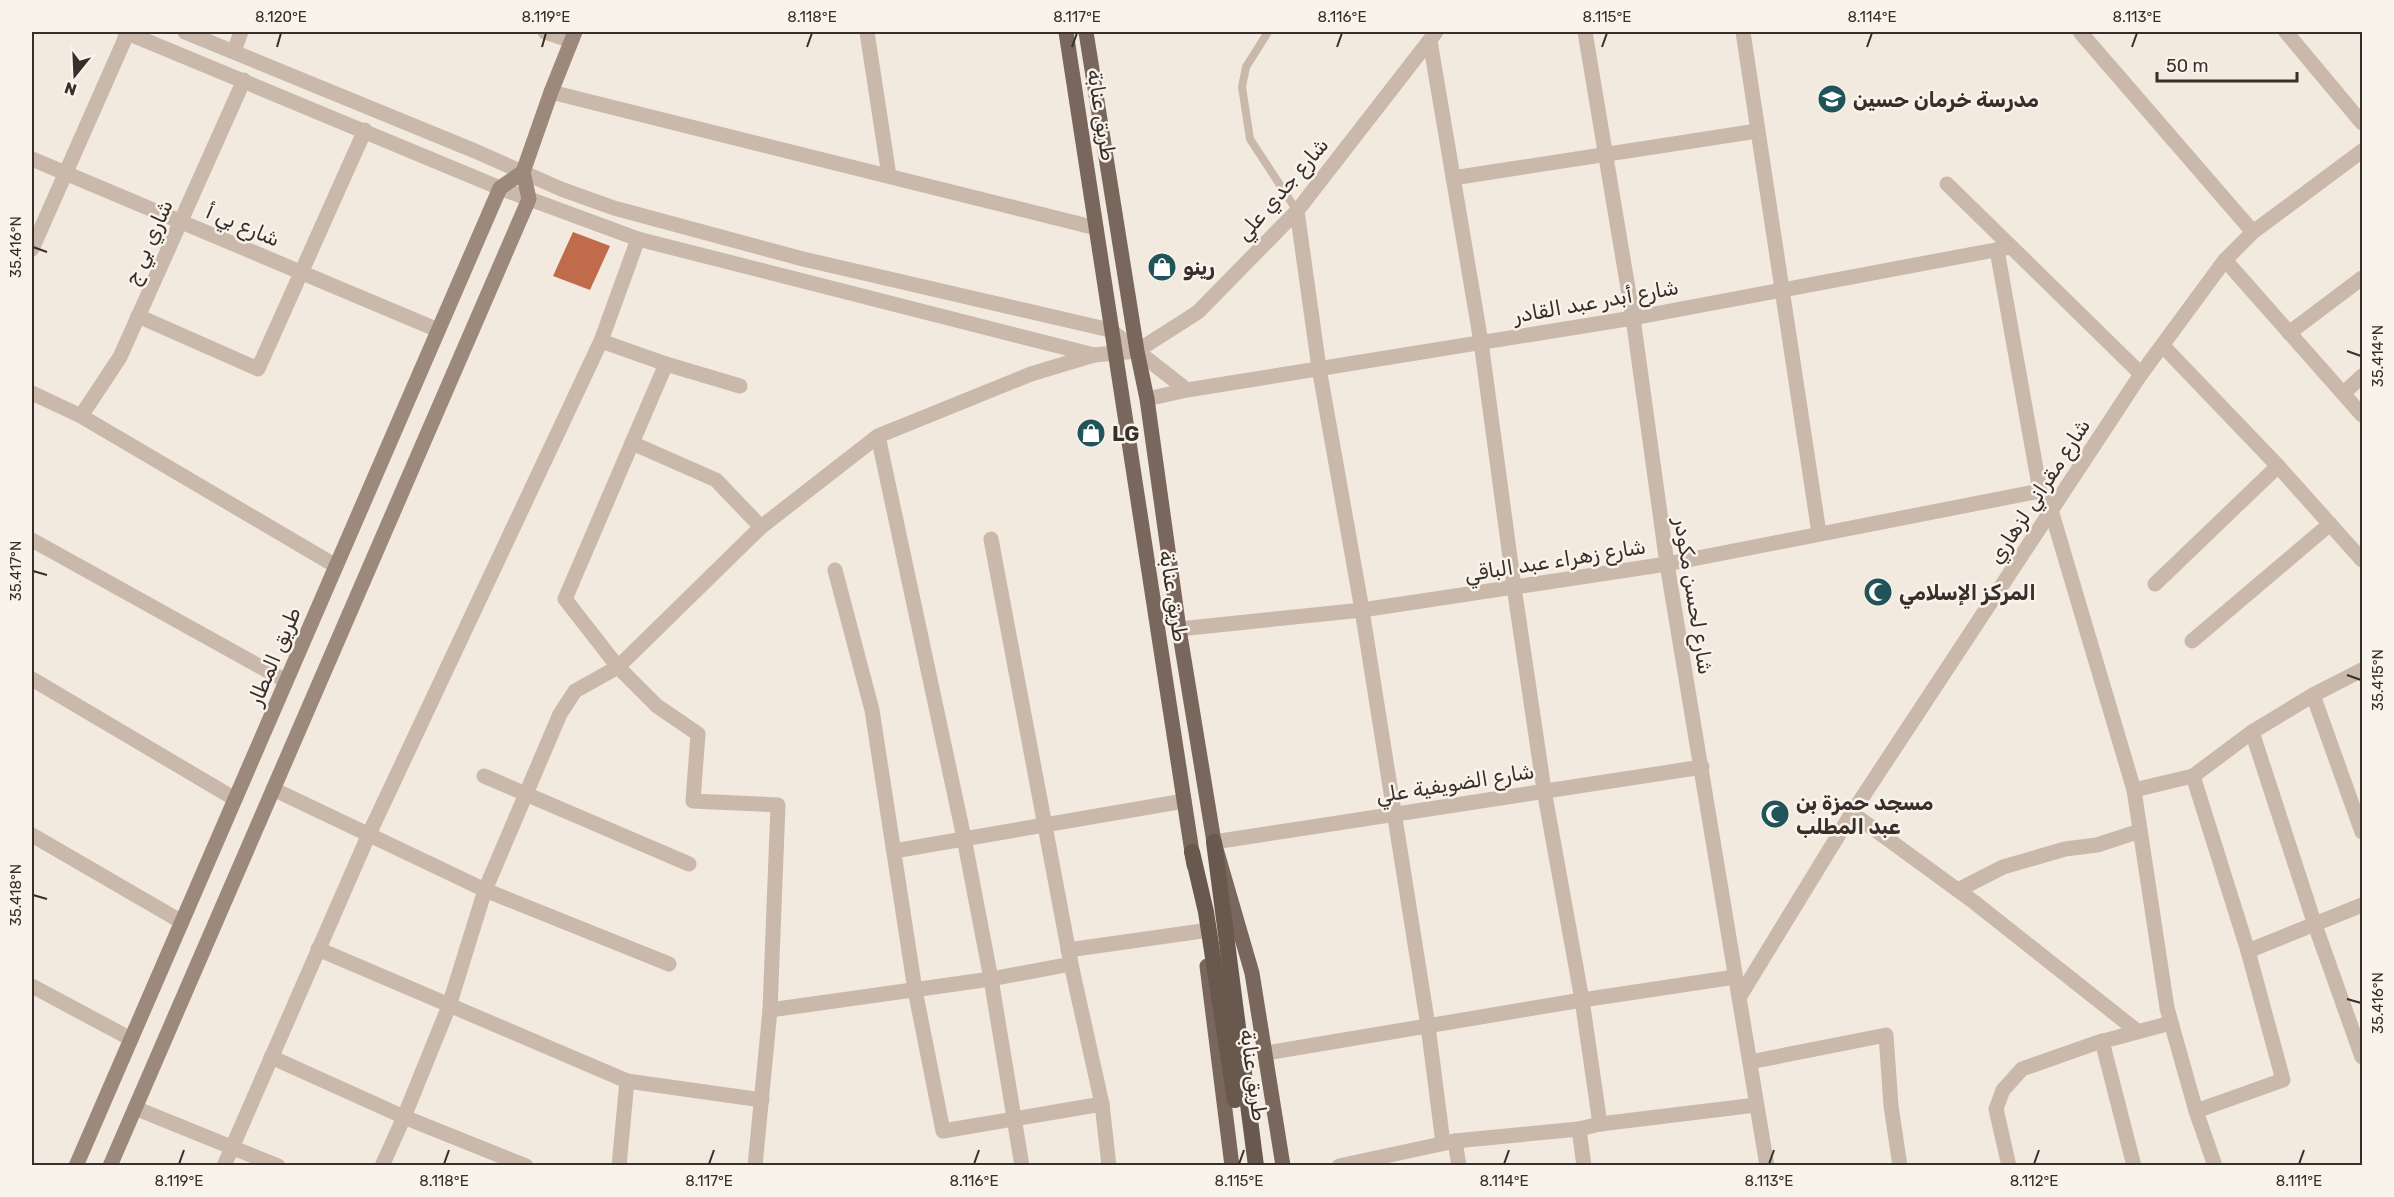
<svg xmlns="http://www.w3.org/2000/svg" width="2394" height="1197" viewBox="0 0 2394 1197" font-family="Rubik,'Noto Sans Arabic',sans-serif">
	<rect width="100%" height="100%" fill="#f2e9df"/>
	<!-- building -->
	<polygon fill="#c16b4d" points="573,232 610,246 590,290 553,276"/>
	<g fill="none" stroke-linecap="round" stroke-linejoin="round">
		<!-- service -->
		<polyline stroke="#cab9ab" stroke-width="8" points="1268,32 1246,67 1242,87 1250,139 1297,211"/>
		<!-- minor -->
		<g stroke="#cab9ab" stroke-width="15">
			<polyline points="545,32 571,41"/>
			<polyline points="867,32 889,176"/>
			<polyline points="1585,32 1633,318 1667,564 1767,1166"/>
			<polyline points="1743,32 1819,533"/>
			<polyline points="2080,32 2253,232"/>
			<polyline points="1430,41 1481,342 1514,587 1544,790 1582,1000 1600,1124"/>
			<polyline points="234,51 241,32"/>
			<polyline points="551,92 1096,228"/>
			<polyline points="32,159 438,330"/>
			<polyline points="1453,178 1757,131"/>
			<polyline points="1947,184 2141,374"/>
			<polyline points="1297,211 1319,368 1362,610 1428,1026 1443,1143"/>
			<polyline points="32,249 128,32"/>
			<polyline points="1997,250 2040,491 2051,510 2134,790 2167,1008 2196,1111 2215,1166"/>
			<polyline points="2225,260 2362,415"/>
			<polyline points="138,316 258,369 365,130"/>
			<polyline points="2289,333 2362,278"/>
			<polyline points="601,341 666,364 740,386"/>
			<polyline points="2163,346 2278,466 2362,560"/>
			<polyline points="1137,351 1187,390 1147,399"/>
			<polyline points="666,364 565,599 618,667 657,706 698,734 693,801 778,805 770,1010 755,1166"/>
			<polyline points="1187,390 1633,318 2011,247"/>
			<polyline points="32,393 81,416 336,566"/>
			<polyline points="2344,393 2362,376"/>
			<polyline points="81,416 120,357 244,80"/>
			<polyline points="878,436 964,838 991,979 1022,1166"/>
			<polyline points="632,443 716,480 761,527"/>
			<polyline points="991,539 1071,964 1102,1104 1109,1166"/>
			<polyline points="32,540 286,681"/>
			<polyline points="835,570 872,710 915,990 943,1131 1102,1104"/>
			<polyline points="2155,584 2278,466"/>
			<polyline points="1179,629 1362,610 1667,564 2040,491"/>
			<polyline points="2192,641 2330,524"/>
			<polyline points="32,679 235,799"/>
			<polyline points="2313,695 2362,832"/>
			<polyline points="2252,732 2315,925 2362,1057"/>
			<polyline points="484,776 689,864"/>
			<polyline points="2193,776 2248,951 2283,1080 2196,1111"/>
			<polyline points="273,789 485,890 669,964"/>
			<polyline points="2134,790 2193,776 2252,732 2313,695 2362,670"/>
			<polyline points="1852,813 1974,902 2137,1031"/>
			<polyline points="32,835 182,922"/>
			<polyline points="1214,842 1702,767"/>
			<polyline points="894,851 1184,801"/>
			<polyline points="1958,890 2003,867 2065,849 2097,845 2140,831"/>
			<polyline points="318,949 627,1081 762,1100"/>
			<polyline points="1068,950 1202,931"/>
			<polyline points="2248,951 2362,905"/>
			<polyline points="32,986 131,1039"/>
			<polyline points="1740,996 1852,813 2141,374 2225,260 2253,232 2362,151"/>
			<polyline points="770,1010 991,979 1071,964"/>
			<polyline points="2102,1041 2134,1166"/>
			<polyline points="1266,1053 1582,1000 1735,977"/>
			<polyline points="271,1057 404,1117 526,1166"/>
			<polyline points="1750,1062 1886,1035 1891,1106 1900,1166"/>
			<polyline points="135,1108 278,1166"/>
			<polyline points="1579,1129 1584,1166"/>
			<polyline points="1455,1141 1459,1166"/>
			<polyline points="224,1166 369,834 601,341 638,239"/>
			<polyline points="382,1166 404,1117 449,1006 485,890 560,714 575,691 618,667 761,527 878,436 1031,374 1094,355"/>
			<polyline points="619,1166 627,1081"/>
			<polyline points="1339,1166 1455,1141 1579,1129 1600,1124 1756,1105"/>
			<polyline points="2009,1166 1996,1109 2003,1090 2022,1069 2096,1043 2171,1023"/>
		</g>
		<!-- tertiary -->
		<g stroke="#cab9ab" stroke-width="15">
			<polyline points="125,32 500,188 638,239 1094,355 1137,351 1198,312 1297,211 1436,32"/>
			<polyline points="185,32 475,151 561,189 614,208 803,259 1110,330 1137,351"/>
			<polyline points="2286,32 2362,123"/>
		</g>
		<!-- secondary -->
		<g stroke="#9d897c" stroke-width="15">
			<polyline points="523,172 551,92 575,32"/>
			<polyline points="76,1166 500,188 523,172 529,199 110,1166"/>
		</g>
		<!-- primary -->
		<g stroke="#79665c" stroke-width="15">
			<polyline points="1066,32 1194,865"/>
			<polyline points="1086,32 1137,351 1147,399 1179,629 1214,842 1252,973 1283,1166"/>
			<polyline points="1207,966 1232,1166"/>
		</g>
		<!-- trunk -->
		<g stroke="#68584e" stroke-width="16">
			<polyline points="1214,842 1256,1166"/>
			<polyline points="1192,852 1206,912 1235,1100"/>
		</g>
	</g>
	<!-- ticks -->
	<path fill="none" stroke="#382e2a" stroke-width="2" d="M277 47 281 33M542 47 546 33M807 47 812 33M1072 47 1077 33M1337 47 1342 33M1602 47 1607 33M1867 47 1872 33M2132 47 2137 33M33 247 47 252M2347 351 2361 356M33 571 47 575M2347 675 2361 680M33 895 47 899M2347 999 2361 1003M179 1164 184 1150M444 1164 449 1150M709 1164 714 1150M974 1164 979 1150M1239 1164 1244 1150M1504 1164 1509 1150M1769 1164 1774 1150M2034 1164 2039 1150M2299 1164 2304 1150"/>
	<!-- icons -->
	<defs>
		<g id="school-disc" transform="scale(1.5)"><circle r="9.5" fill="#215458" stroke="#f9f3eb"/><path d="M0-5L7-2L0 1L-7-2ZM-4 1L0 2.5L4 1V4Q0 6-4 4Z" fill="#fff"/></g>
		<g id="shop-disc" transform="scale(1.5)"><circle r="9.5" fill="#215458" stroke="#f9f3eb"/><path d="M-5-2.5h2.3a2.7 3.5 0 0 1 5.4 0H5L5.5 6h-11ZM-1.5-2.5h3a1.5 2.3 0 0 0-3 0Z" fill="#fff"/></g>
		<g id="mosque-disc" transform="scale(1.5)"><circle r="9.5" fill="#215458" stroke="#f9f3eb"/><path d="M3.5-4.9A6 6 0 1 0 3.5 4.9A5 5 0 1 1 3.5-4.9Z" fill="#fff"/></g>
	</defs>
	<g fill-rule="evenodd">
		<use href="#school-disc" x="1832" y="99"/>
		<use href="#shop-disc" x="1162" y="267"/>
		<use href="#shop-disc" x="1091" y="433"/>
		<use href="#mosque-disc" x="1878" y="592"/>
		<use href="#mosque-disc" x="1775" y="814"/>
	</g>
	<g text-anchor="middle" dominant-baseline="central" stroke-width="5" stroke-linejoin="round" paint-order="stroke">
		<!-- poi labels -->
		<g font-size="21" font-weight="bold" fill="#382e2a" stroke="#f9f3eb" text-anchor="start">
			<text x="1853" y="99">مدرسة خرمان حسين</text>
			<text x="1183" y="267">رينو</text>
			<text x="1112" y="433">LG</text>
			<text x="1899" y="592">المركز الإسلامي</text>
			<text x="1796" y="802">مسجد حمزة بن<tspan x="1796" dy="24">عبد المطلب</tspan></text>
		</g>
		<!-- street labels -->
		<g font-size="21" fill="#382e2a" stroke="#f9f3eb">
			<text transform="translate(1102 115) rotate(81)">طريق عنابة</text>
			<text transform="translate(1282 189) rotate(-49)">شارع جدي علي</text>
			<text transform="translate(243 225) rotate(23)">شارع بي أ</text>
			<text transform="translate(148 242) rotate(-66)">شاري بي ج</text>
			<text transform="translate(1596 301) rotate(-10)">شارع أبدر عبد القادر</text>
			<text transform="translate(2039 491) rotate(-57)">شارع مقراني لزهاري</text>
			<text transform="translate(1555 560) rotate(-9)">شارع زهراء عبد الباقي</text>
			<text transform="translate(1174 596) rotate(81)">طريق عنابة</text>
			<text transform="translate(1694 596) rotate(81)">شارع لحسن مكودر</text>
			<text transform="translate(274 656) rotate(-67)">طريق المطار</text>
			<text transform="translate(1455 783) rotate(-9)">شارع الضويفية علي</text>
			<text transform="translate(1254 1075) rotate(82)">طريق عنابة</text>
		</g>
	</g>
	<!-- border -->
	<rect width="2394" height="1197" fill="none" stroke="#f9f3eb" stroke-width="66"/>
	<!-- north arrow -->
	<g transform="translate(75 75) rotate(198)" stroke="#f9f3eb" stroke-width="4.5" paint-order="stroke">
	<path d="M0-4.5L10 22L0 15L-10 22Z" fill="#382e2a"/>
	<text y="-9" font-size="16" font-weight="bold" text-anchor="middle" fill="#382e2a">N</text>
	</g>
	<!-- scale -->
	<path d="M2157 72v9h140v-9" fill="none" stroke="#382e2a" stroke-width="3"/>
	<text x="2166" y="72" font-size="18" fill="#382e2a" stroke="#f9f3eb" stroke-width="4.5" paint-order="stroke">50 m</text>
	<rect x="33" y="33" width="2328" height="1131" fill="none" stroke="#382e2a" stroke-width="2"/>
	<g font-size="15" text-anchor="middle" fill="#382e2a">
		<text x="281" y="22">8.120°E</text>
		<text x="546" y="22">8.119°E</text>
		<text x="812" y="22">8.118°E</text>
		<text x="1077" y="22">8.117°E</text>
		<text x="1342" y="22">8.116°E</text>
		<text x="1607" y="22">8.115°E</text>
		<text x="1872" y="22">8.114°E</text>
		<text x="2137" y="22">8.113°E</text>
		<text transform="translate(16 247) rotate(-90)" y="5">35.416°N</text>
		<text transform="translate(2378 356) rotate(-90)" y="5">35.414°N</text>
		<text transform="translate(16 571) rotate(-90)" y="5">35.417°N</text>
		<text transform="translate(2378 680) rotate(-90)" y="5">35.415°N</text>
		<text transform="translate(16 895) rotate(-90)" y="5">35.418°N</text>
		<text transform="translate(2378 1003) rotate(-90)" y="5">35.416°N</text>
		<text x="179" y="1186">8.119°E</text>
		<text x="444" y="1186">8.118°E</text>
		<text x="709" y="1186">8.117°E</text>
		<text x="974" y="1186">8.116°E</text>
		<text x="1239" y="1186">8.115°E</text>
		<text x="1504" y="1186">8.114°E</text>
		<text x="1769" y="1186">8.113°E</text>
		<text x="2034" y="1186">8.112°E</text>
		<text x="2299" y="1186">8.111°E</text>
	</g>
</svg>
